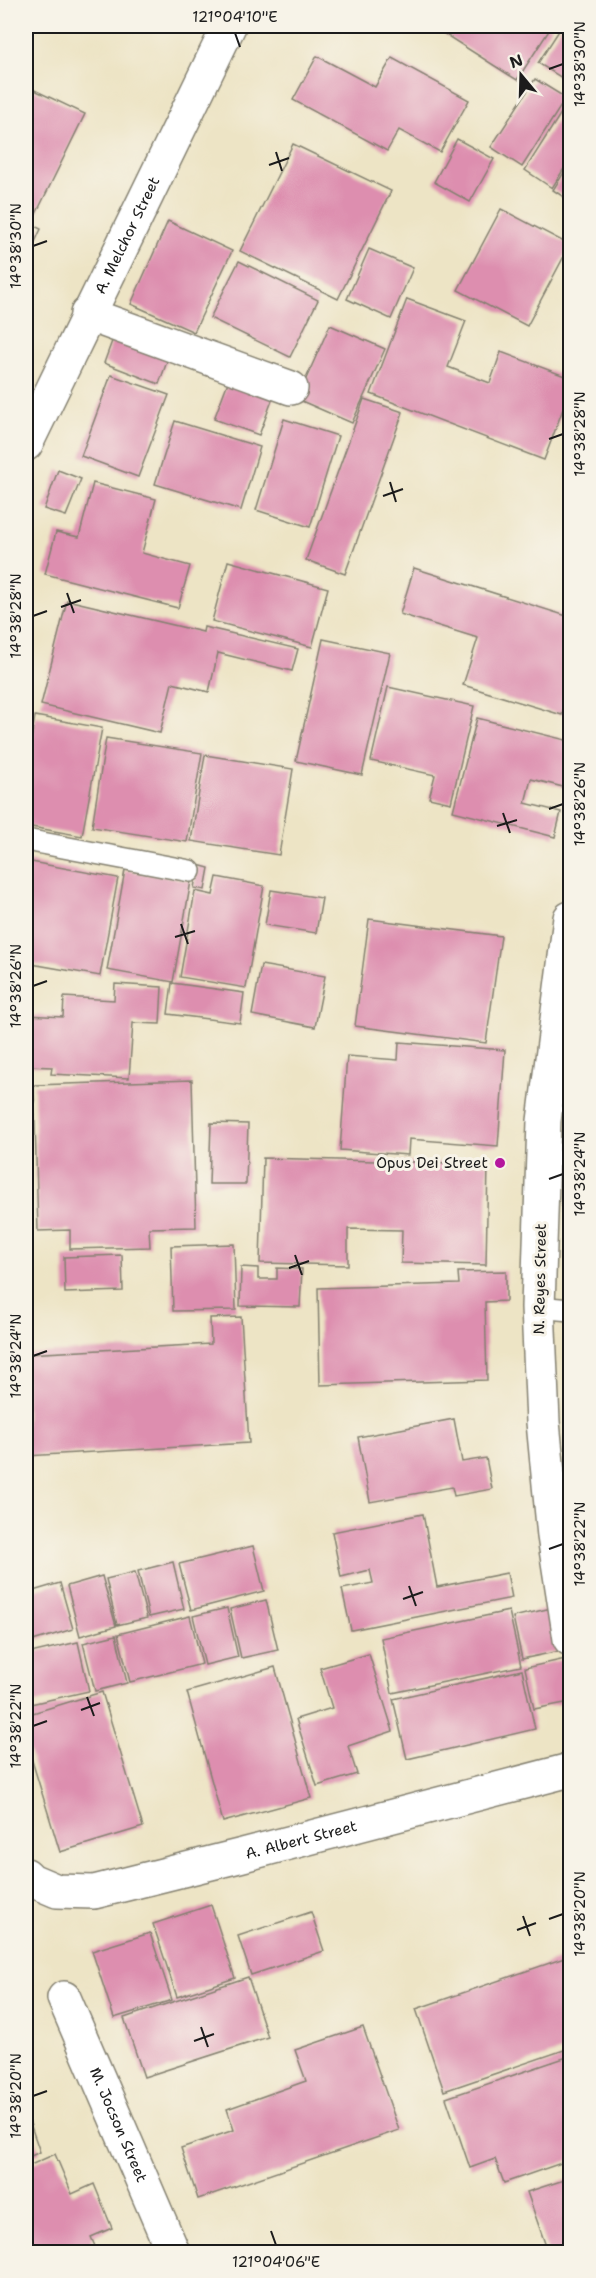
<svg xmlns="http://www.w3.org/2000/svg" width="596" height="2278" viewBox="0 0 596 2278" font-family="'Shantell Sans',sans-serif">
	<rect width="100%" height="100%" fill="#f7f3e8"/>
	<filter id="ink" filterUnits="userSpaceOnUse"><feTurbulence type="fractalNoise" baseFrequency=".0167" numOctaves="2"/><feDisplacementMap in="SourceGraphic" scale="12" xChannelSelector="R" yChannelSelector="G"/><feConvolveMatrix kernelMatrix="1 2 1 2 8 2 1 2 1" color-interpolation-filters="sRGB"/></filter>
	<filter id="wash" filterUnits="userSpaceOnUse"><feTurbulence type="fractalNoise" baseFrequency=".008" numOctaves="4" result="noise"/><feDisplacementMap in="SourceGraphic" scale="24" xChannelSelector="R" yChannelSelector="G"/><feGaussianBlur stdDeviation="1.35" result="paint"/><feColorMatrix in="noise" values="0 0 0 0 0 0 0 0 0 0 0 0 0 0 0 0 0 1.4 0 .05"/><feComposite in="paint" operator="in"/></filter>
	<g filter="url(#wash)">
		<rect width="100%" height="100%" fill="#ede4c5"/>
		<g id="blocks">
			<!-- building -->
			<g fill="#dd8eaf">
				<polygon points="432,26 552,26 517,80"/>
				<polygon points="562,26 570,26 570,83 538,63"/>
				<polygon points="317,56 375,87 392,58 469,100 440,152 399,130 387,151 293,100"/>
				<polygon points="535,79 566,98 522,167 491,147"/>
				<polygon points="26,86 85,114 34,218 26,213"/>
				<polygon points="568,102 570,104 570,159 552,188 525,170"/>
				<polygon points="457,139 494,159 470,202 434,182"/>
				<polygon points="293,144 391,191 338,299 240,251"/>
				<polygon points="570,163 570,201 553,190"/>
				<polygon points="501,209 570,245 527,326 458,290"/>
				<polygon points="168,221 232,251 194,332 131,304"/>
				<polygon points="26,222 41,229 26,261"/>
				<polygon points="369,249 413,268 391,319 347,299"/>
				<polygon points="239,261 318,300 290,357 210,318"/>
				<polygon points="26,281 34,285 26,303"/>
				<polygon points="407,299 466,321 448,367 490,383 501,352 570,378 570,390 544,460 371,394"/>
				<polygon points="330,325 385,349 352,423 297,399"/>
				<polygon points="115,333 170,353 159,384 104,363"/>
				<polygon points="231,374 276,390 259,435 214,419"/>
				<polygon points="111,375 169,395 138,477 81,456"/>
				<polygon points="364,399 403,412 345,574 306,560"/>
				<polygon points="284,419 338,436 310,527 256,510"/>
				<polygon points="175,421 260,447 241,510 155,484"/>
				<polygon points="58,470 81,479 66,516 44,509"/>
				<polygon points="93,483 156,499 142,553 190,566 178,608 45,574 56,532 79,537"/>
				<polygon points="228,561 328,588 312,647 212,621"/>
				<polygon points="414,568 570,617 570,687 562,715 463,685 478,638 400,614"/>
				<polygon points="67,600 203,632 204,627 298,649 292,671 218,653 209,692 172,683 160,733 41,705"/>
				<polygon points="323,639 390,653 362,775 296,761"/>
				<polygon points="388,687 474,706 451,803 429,798 435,775 371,761"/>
				<polygon points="35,716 102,728 82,836 26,826 26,769"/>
				<polygon points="477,718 570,741 570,775 567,788 531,779 525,803 561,812 555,837 453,811"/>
				<polygon points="106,738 202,753 187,842 92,827"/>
				<polygon points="205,755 293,769 279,855 191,841"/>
				<polygon points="26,861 118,878 100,976 26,963"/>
				<polygon points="198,865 209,868 205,890 194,888"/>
				<polygon points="125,870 191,881 173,982 107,970"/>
				<polygon points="217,877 264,886 246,988 180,977 195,891 213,895"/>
				<polygon points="271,890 322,898 316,933 265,925"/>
				<polygon points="369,919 501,936 486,1043 355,1026"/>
				<polygon points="261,965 325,976 315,1027 252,1015"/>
				<polygon points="172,983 244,993 240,1023 168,1014"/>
				<polygon points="115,984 162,987 160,1024 133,1023 129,1078 51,1074 52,1067 26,1066 27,1015 63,1017 64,997 114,1000"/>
				<polygon points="399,1042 505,1050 498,1146 409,1139 408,1155 340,1150 347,1056 398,1060"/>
				<polygon points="192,1080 196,1227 149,1228 150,1247 70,1249 70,1230 38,1231 34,1085"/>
				<polygon points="211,1123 248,1124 246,1184 209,1184"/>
				<polygon points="263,1158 488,1164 486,1265 401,1263 402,1230 348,1229 348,1265 260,1263"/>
				<polygon points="234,1244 236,1310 173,1311 171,1246"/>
				<polygon points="122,1255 123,1291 65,1293 64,1257"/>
				<polygon points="241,1267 258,1268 258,1279 277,1279 277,1268 302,1269 300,1307 240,1306"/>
				<polygon points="506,1271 506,1301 485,1302 487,1380 320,1385 318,1288 459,1284 458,1272"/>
				<polygon points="241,1317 249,1443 26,1456 26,1354 211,1344 210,1318"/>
				<polygon points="454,1419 462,1462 486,1458 492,1489 454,1496 452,1487 370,1502 358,1437"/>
				<polygon points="423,1514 437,1587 507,1573 512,1598 351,1630 342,1589 373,1583 370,1570 341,1577 332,1532"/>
				<polygon points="253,1546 264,1591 191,1610 179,1564"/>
				<polygon points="173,1562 184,1609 149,1617 138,1571"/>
				<polygon points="135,1572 147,1618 117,1625 106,1579"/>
				<polygon points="102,1576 116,1626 80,1636 67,1586"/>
				<polygon points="60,1583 73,1629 26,1643 26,1593"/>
				<polygon points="266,1600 278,1650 241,1658 230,1609"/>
				<polygon points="560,1606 569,1649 522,1659 513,1617"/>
				<polygon points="227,1608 238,1657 205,1665 193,1616"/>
				<polygon points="509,1611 521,1666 392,1693 381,1638"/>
				<polygon points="190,1616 202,1664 130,1682 118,1634"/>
				<polygon points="116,1635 127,1683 95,1691 83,1643"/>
				<polygon points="78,1642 89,1691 26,1705 26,1654"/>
				<polygon points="369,1654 393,1731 348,1746 357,1774 317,1786 296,1719 332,1708 320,1668"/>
				<polygon points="570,1658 570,1702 534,1709 525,1668"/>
				<polygon points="275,1667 311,1798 223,1822 187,1692"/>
				<polygon points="522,1670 535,1729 407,1759 393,1699"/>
				<polygon points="102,1692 143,1827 60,1852 26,1741 26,1715"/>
				<polygon points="211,1905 235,1978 177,1997 153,1924"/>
				<polygon points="311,1912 324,1951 251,1975 238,1936"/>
				<polygon points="150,1933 172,2000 114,2018 92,1951"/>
				<polygon points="570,1956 570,2048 444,2091 416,2009"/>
				<polygon points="248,1977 268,2037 144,2077 124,2018"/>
				<polygon points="363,2027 399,2130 198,2199 181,2148 234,2130 227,2109 306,2081 295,2050"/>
				<polygon points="570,2056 570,2160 504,2183 495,2159 470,2168 446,2098"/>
				<polygon points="26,2112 40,2152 26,2158"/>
				<polygon points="55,2154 72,2194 94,2184 112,2228 91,2237 97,2251 94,2252 26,2252 26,2167"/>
				<polygon points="570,2178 570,2252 548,2252 527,2192"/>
			</g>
		</g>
	</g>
	<g filter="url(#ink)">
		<use href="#blocks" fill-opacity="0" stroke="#848070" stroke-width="1.5"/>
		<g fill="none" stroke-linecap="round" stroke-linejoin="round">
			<!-- service casing -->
			<g stroke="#848070" stroke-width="24">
				<g id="service">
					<polyline points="26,840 190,871"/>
					<polyline points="538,1307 570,1310"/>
				</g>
			</g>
			<!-- minor casing -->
			<g stroke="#848070" stroke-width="36">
				<g id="minor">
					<polyline points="87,314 291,388"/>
					<path id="s1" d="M26 444 229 26"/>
					<polyline points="570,918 544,1121 538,1307 543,1422 554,1536 570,1639"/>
					<path id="s2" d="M26 1875 31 1880 57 1891 94 1892 239 1856 570 1770"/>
					<path id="s3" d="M64 1998 173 2252"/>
				</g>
			</g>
			<!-- service -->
			<use href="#service" stroke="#fff" stroke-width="21"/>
			<!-- minor -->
			<use href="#minor" stroke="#fff" stroke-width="33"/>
		</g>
	</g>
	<!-- ticks -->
	<path fill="none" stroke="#1c1c1c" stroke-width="2" d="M235 33 240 47M549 69 563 64M276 152 282 171M269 165 289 158M33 246 47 241M549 439 563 434M390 482 396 502M383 496 403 489M67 593 74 613M61 607 81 600M33 616 47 611M549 809 563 804M503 813 510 833M497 826 517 820M181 924 188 944M175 937 195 931M33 986 47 981M549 1179 563 1174M295 1255 302 1275M289 1268 309 1261M33 1356 47 1351M549 1549 563 1544M409 1586 416 1606M403 1599 423 1592M87 1697 94 1716M81 1710 100 1703M33 1726 47 1721M523 1916 530 1936M549 1919 563 1914M517 1930 536 1923M201 2027 208 2047M194 2041 214 2034M33 2096 47 2091M271 2231 276 2245"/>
	<!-- markers -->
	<circle fill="#b5179e" stroke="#f7f3e8" stroke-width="2" cx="500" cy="1163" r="6"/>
	<g text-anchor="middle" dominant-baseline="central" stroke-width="6" stroke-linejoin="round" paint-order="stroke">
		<!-- street labels -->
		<g font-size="15" fill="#1c1c1c" stroke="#f7f3e8">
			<text stroke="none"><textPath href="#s1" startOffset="232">A. Melchor Street</textPath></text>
			<text transform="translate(540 1279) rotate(-89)">N. Reyes Street</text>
			<text stroke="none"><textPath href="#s2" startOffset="286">A. Albert Street</textPath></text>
			<text stroke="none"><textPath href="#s3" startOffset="138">M. Jocson Street</textPath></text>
		</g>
		<!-- poi labels -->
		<g font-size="15" fill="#1c1c1c" stroke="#f7f3e8" text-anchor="end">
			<text x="488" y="1163">Opus Dei Street</text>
		</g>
	</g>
	<!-- margin -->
	<rect width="596" height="2278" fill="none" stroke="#f7f3e8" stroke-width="66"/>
	<!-- north arrow -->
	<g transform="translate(521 75) rotate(341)" stroke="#f7f3e8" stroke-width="4.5" paint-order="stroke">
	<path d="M0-4.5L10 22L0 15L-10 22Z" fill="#1c1c1c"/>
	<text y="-9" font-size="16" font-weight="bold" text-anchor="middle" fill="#1c1c1c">N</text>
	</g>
	<rect x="33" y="33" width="530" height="2212" fill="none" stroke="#1c1c1c" stroke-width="2"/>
	<g font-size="15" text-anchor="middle" fill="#1c1c1c">
		<text x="235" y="22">121°04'10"E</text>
		<text transform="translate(580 64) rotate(-90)" y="5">14°38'30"N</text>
		<text transform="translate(16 246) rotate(-90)" y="5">14°38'30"N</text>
		<text transform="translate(580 434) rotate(-90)" y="5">14°38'28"N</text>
		<text transform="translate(16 616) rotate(-90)" y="5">14°38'28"N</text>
		<text transform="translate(580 804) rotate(-90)" y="5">14°38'26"N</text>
		<text transform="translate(16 986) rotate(-90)" y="5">14°38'26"N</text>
		<text transform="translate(580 1174) rotate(-90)" y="5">14°38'24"N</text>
		<text transform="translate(16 1356) rotate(-90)" y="5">14°38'24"N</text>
		<text transform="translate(580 1544) rotate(-90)" y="5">14°38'22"N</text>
		<text transform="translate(16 1726) rotate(-90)" y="5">14°38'22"N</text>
		<text transform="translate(580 1914) rotate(-90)" y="5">14°38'20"N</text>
		<text transform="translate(16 2096) rotate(-90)" y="5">14°38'20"N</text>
		<text x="276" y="2267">121°04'06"E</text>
	</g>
</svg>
